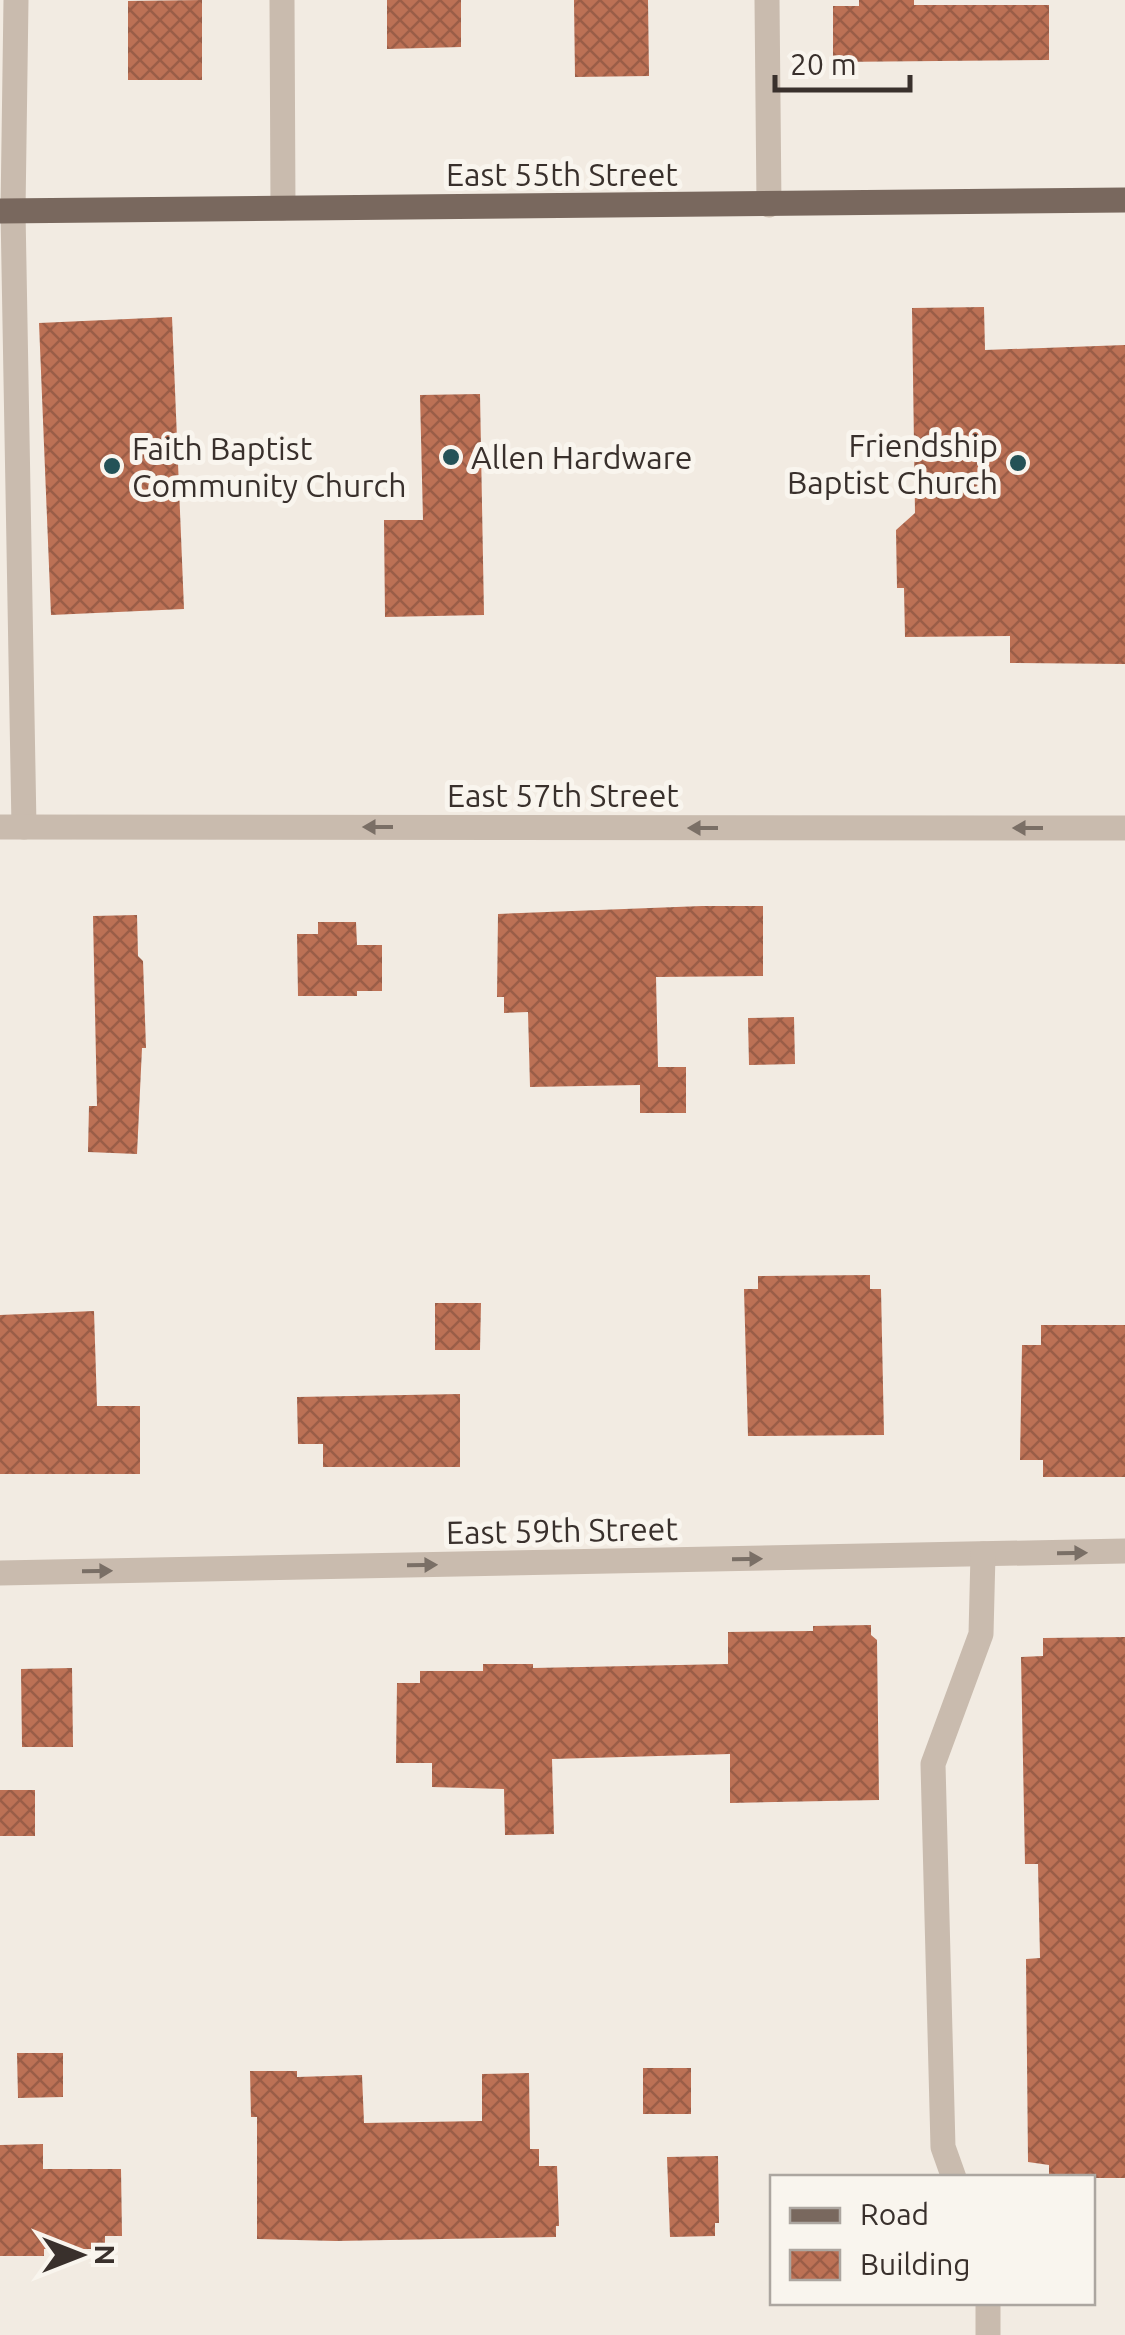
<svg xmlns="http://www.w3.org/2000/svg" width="1125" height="2335" viewBox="0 0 1125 2335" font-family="Ubuntu,sans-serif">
	<defs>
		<pattern id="building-cross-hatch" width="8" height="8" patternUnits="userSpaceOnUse" patternTransform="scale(2.5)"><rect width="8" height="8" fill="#bc7155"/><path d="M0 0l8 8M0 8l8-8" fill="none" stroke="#9a5d47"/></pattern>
	</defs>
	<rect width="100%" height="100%" fill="#f2ebe2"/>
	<!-- building -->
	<g fill="url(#building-cross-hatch)">
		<polygon points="202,0 202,80 128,80 128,1"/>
		<polygon points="387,0 461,0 461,47 387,49"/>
		<polygon points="574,0 648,0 649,76 575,77"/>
		<polygon points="859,0 914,0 914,5 1049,5 1049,60 833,62 833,6 859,6"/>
		<polygon points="984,307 985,350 1125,345 1125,664 1010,663 1010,636 905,637 904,588 897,588 896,530 915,513 912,308"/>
		<polygon points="172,317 184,609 51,615 39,323"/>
		<polygon points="480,394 484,615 385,617 384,520 423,520 420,395"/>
		<polygon points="702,906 763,906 763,976 656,977 658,1067 686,1067 686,1113 640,1113 640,1085 530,1087 528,1012 504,1013 504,997 497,997 498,914"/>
		<polygon points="137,915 138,956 143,961 146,1048 142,1048 137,1154 88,1152 89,1106 97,1106 93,916"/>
		<polygon points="318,922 356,922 357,945 382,945 382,991 357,991 357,996 298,996 297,934 318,934"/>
		<polygon points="794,1017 795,1064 749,1065 748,1018"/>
		<polygon points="870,1275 870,1289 881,1289 884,1435 748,1436 744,1289 758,1289 758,1276"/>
		<polygon points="435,1303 481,1303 480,1350 435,1350"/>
		<polygon points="94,1311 97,1406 140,1406 140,1474 0,1474 0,1315"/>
		<polygon points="1041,1325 1125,1325 1125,1477 1043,1477 1043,1460 1020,1460 1022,1345 1041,1345"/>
		<polygon points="460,1394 460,1467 323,1467 323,1444 298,1444 297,1397"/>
		<polygon points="871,1625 871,1635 877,1640 879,1800 730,1803 730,1754 552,1759 554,1834 505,1835 504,1789 432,1787 432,1763 396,1763 397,1683 420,1683 420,1671 483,1671 483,1664 533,1664 533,1668 728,1664 728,1632 813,1631 813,1626"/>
		<polygon points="1125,1637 1125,2178 1049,2178 1049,2165 1028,2162 1026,1959 1040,1958 1038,1864 1025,1864 1021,1657 1043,1656 1043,1638"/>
		<polygon points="72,1668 73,1747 22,1747 21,1669"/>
		<rect x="0" y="1790" width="35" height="46"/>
		<polygon points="17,2053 63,2053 63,2097 18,2098"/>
		<rect x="643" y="2068" width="48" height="46"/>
		<polygon points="250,2071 297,2071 297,2077 362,2075 364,2123 482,2121 482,2074 529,2073 530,2149 539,2149 539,2166 557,2166 559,2226 556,2226 556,2237 336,2241 257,2239 257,2117 251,2117"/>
		<polygon points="43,2144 43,2169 121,2169 122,2236 105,2236 105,2249 44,2249 44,2256 0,2256 0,2145"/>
		<polygon points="718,2156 719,2223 715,2223 715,2236 670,2237 667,2157"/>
	</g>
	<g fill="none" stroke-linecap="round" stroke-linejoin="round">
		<!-- minor -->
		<g stroke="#c9bbae" stroke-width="25">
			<polyline points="16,0 13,211 24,827"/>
			<polyline points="282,0 283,208"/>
			<polyline points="767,0 769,205"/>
			<polyline points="0,827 1125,828"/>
			<polyline points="0,1573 1125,1551"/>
			<polyline points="954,2178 943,2147 933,1764 981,1634 983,1554"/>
			<polyline points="988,2302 988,2335"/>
		</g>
		<!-- major -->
		<polyline stroke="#79685e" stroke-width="25" points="0,211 1125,200"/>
	</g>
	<!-- one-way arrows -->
	<defs><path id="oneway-solid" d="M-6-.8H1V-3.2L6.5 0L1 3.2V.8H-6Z" transform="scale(2.5)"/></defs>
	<g fill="#7a6f66">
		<use href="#oneway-solid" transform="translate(378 827) rotate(-180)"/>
		<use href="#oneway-solid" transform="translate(703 828) rotate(-180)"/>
		<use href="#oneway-solid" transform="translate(1028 828) rotate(-180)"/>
		<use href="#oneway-solid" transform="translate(1072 1553) rotate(-1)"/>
		<use href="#oneway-solid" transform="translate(747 1559) rotate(-1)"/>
		<use href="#oneway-solid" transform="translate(422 1565) rotate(-1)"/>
		<use href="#oneway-solid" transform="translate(97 1571) rotate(-1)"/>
	</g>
	<!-- markers -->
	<g fill="#245257" stroke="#f9f5ee" stroke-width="4">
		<circle cx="451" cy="457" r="10"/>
		<circle cx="1018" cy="463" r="10"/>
		<circle cx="112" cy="466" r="10"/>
	</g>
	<g text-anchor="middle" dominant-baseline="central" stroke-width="10" stroke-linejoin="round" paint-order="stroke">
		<!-- street labels -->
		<g font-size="32" fill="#39302c" stroke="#f9f5ee">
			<text x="562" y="174">East 55th Street</text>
			<text x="563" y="795">East 57th Street</text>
			<text transform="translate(562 1530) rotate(-1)">East 59th Street</text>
		</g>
		<!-- poi labels -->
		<g font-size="32" fill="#39302c" stroke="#f9f5ee" text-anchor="start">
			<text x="998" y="445" text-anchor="end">Friendship<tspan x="998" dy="37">Baptist Church</tspan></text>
			<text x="132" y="448">Faith Baptist<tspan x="132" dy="37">Community Church</tspan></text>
			<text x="471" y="457">Allen Hardware</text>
		</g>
	</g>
	<!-- legend -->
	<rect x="770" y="2175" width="325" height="130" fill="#f9f5ee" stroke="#aca6a0" stroke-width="2.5"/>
	<rect x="790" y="2208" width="50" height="15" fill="#79685e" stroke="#aca6a0" stroke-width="2.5"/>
	<text x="860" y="2225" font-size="30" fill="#39302c">Road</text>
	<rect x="790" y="2250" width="50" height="30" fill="url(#building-cross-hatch)" stroke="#aca6a0" stroke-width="2.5"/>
	<text x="860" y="2275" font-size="30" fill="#39302c">Building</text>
	<!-- north arrow -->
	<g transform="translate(80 2255) rotate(90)" stroke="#f9f5ee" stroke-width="8" paint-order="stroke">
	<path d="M0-8L18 38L0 25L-18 38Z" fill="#39302c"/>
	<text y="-15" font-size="28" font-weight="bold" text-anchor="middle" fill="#39302c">N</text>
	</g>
	<!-- scale -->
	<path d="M775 75v15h135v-15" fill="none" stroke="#39302c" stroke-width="5"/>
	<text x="790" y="75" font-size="30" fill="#39302c" stroke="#f9f5ee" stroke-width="8" paint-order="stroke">20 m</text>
</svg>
